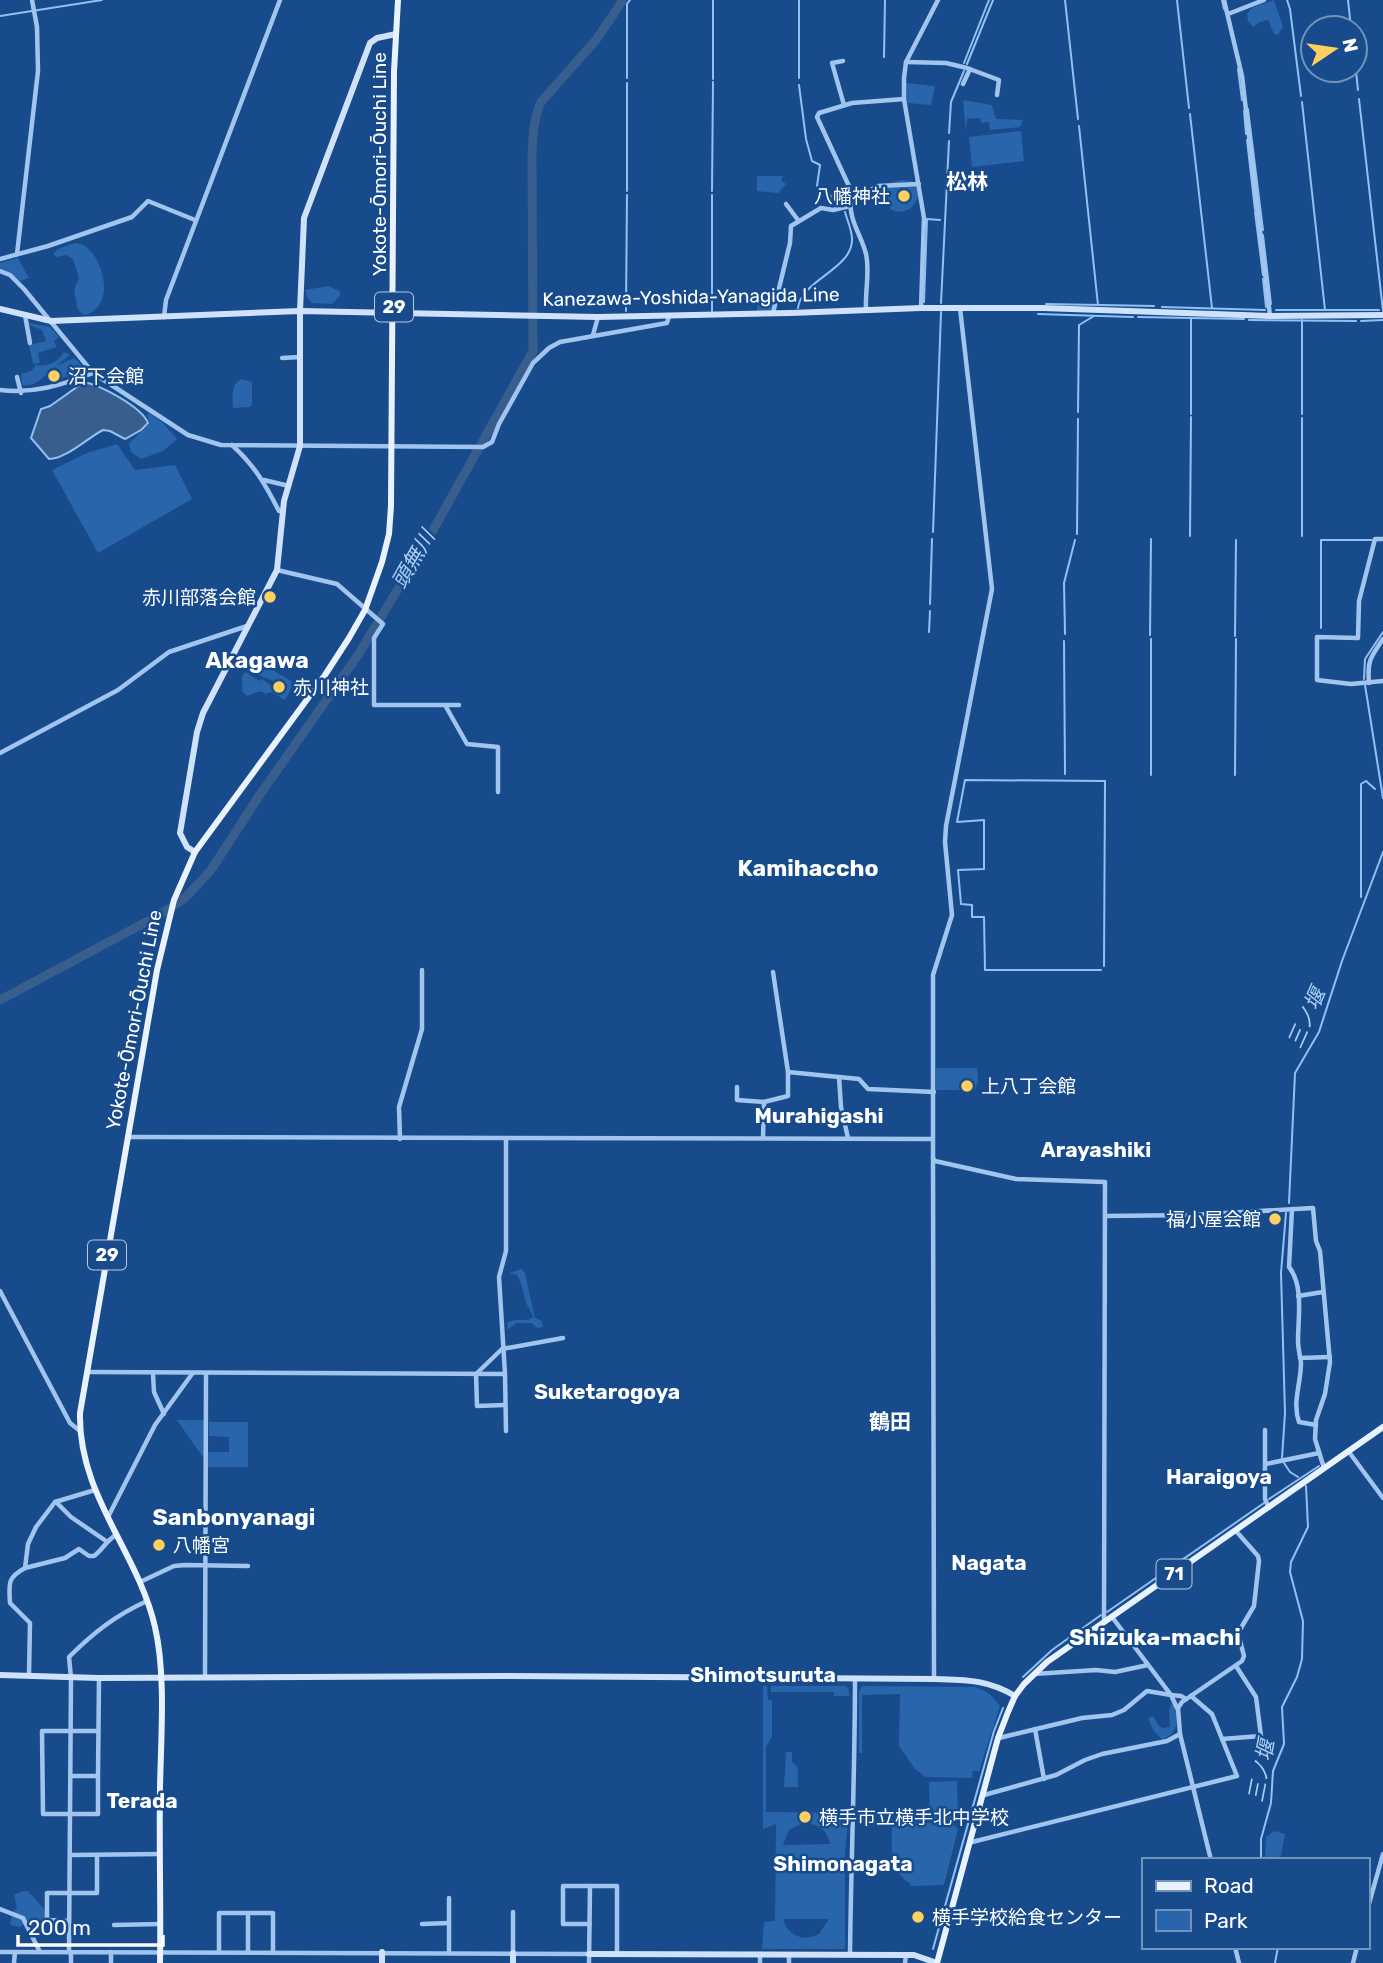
<svg xmlns="http://www.w3.org/2000/svg" width="1383" height="1963" viewBox="0 0 1383 1963" font-family="Rubik,'Noto Sans JP',sans-serif">
	<rect width="100%" height="100%" fill="#174b8c"/>
	<!-- green -->
	<g fill="#2965ab" fill-rule="evenodd">
		<polygon points="1274,0 1283,27 1278,35 1274,34 1268,20 1260,22 1253,27 1248,21 1247,13 1253,7"/>
		<polygon points="906,83 935,86 931,105 907,103"/>
		<polygon points="963,100 992,105 996,119 1023,120 1020,127 990,130 989,122 981,123 980,118 967,119 966,132"/>
		<polygon points="1021,131 1024,161 972,167 969,137"/>
		<polygon points="757,176 783,176 781,180 786,184 778,193 757,191"/>
		<path d="M902 180 912 181 919 189C919 204 906 218 890 209L887 189 893 182Z"/>
		<path d="M75 243C100 243 121 307 84 315L78 310 74 290 79 278 73 259 66 255 57 257 53 254 58 249Z"/>
		<polygon points="18,258 29,278 20,281 0,268 0,263"/>
		<polygon points="328,286 340,291 340,296 332,304 312,303 307,297 305,290"/>
		<polygon points="770,291 777,291 773,310 757,311 757,293"/>
		<polygon points="29,323 50,327 59,337 54,341 57,347 38,353 40,363 33,364 29,345 46,341 42,330 29,325"/>
		<path d="M64 352 70 355 56 366 74 358 83 366 84 372 58 379 55 367C45 375 36 388 22 385L21 374 31 371 36 365C48 367 58 362 64 352Z"/>
		<path d="M241 379 252 382V404L250 407 233 408C233 397 230 385 241 379Z"/>
		<polygon points="149,413 163,423 177,439 163,451 141,459 131,452 129,443 150,423 147,415"/>
		<polygon points="117,444 135,470 175,465 192,499 98,553 52,470 87,453"/>
		<path d="M262 659 266 665 271 666C276 676 285 675 292 682L291 689 285 700 271 692 266 694C259 689 254 694 247 696L242 691V677L245 672 260 681 262 679 279 691H283L278 680 274 681 251 672 250 666Z"/>
		<polygon points="936,1068 977,1068 978,1081 975,1090 936,1090"/>
		<path d="M522 1269 525 1273 535 1318 542 1321 543 1327 537 1328 532 1323H516L508 1330 507 1323C516 1317 526 1323 533 1317 531 1310 526 1305 525 1299 523 1291 522 1283 517 1275L509 1273Z"/>
		<polygon points="177,1420 204,1420 204,1457 202,1456"/>
		<polygon points="209,1422 248,1422 248,1467 208,1467 208,1452 229,1452 229,1437 209,1436"/>
		<path d="M763 1686H767L768 1700H772V1736L766 1747V1812L849 1813 845 1853V1949H762L764 1922 775 1921 776 1824 763 1829ZM803 1823C818 1823 827 1830 830 1844L783 1845 789 1830ZM783 1919H829L819 1934C803 1942 788 1936 783 1919Z"/>
		<polygon points="771,1686 846,1686 849,1690 849,1696 834,1696 834,1692 771,1692"/>
		<polygon points="862,1686 976,1687 990,1694 1000,1706 979,1771 973,1771 972,1778 926,1777 915,1769 899,1746 900,1694 862,1695 862,1753 859,1753 859,1692"/>
		<path d="M1171 1703 1174 1704C1178 1718 1180 1734 1162 1739L1153 1730 1148 1718 1153 1716 1159 1726 1163 1728 1170 1727 1169 1711Z"/>
		<polygon points="786,1752 792,1752 792,1762 798,1768 798,1787 784,1787"/>
		<polygon points="957,1781 958,1819 930,1820 929,1782"/>
		<path d="M892 1823H952L958 1829 944 1885 911 1886 910 1883C888 1871 892 1844 892 1823Z"/>
		<polygon points="1274,1831 1285,1834 1280,1860 1265,1860 1266,1837"/>
		<polygon points="23,1891 28,1891 46,1911 44,1922 39,1926 30,1923 19,1927 10,1925 12,1913 17,1908 14,1895"/>
	</g>
	<!-- water -->
	<path fill="#385e8e" stroke="#93c0f2" stroke-width="2" d="M84 382C100 385 142 407 148 423L141 430 125 439 110 431 103 430C89 437 66 459 49 459L31 438 41 409 50 406Z"/>
	<g fill="none" stroke-linecap="round" stroke-linejoin="round">
		<!-- stream -->
		<g stroke="#93c0f2" stroke-width="2">
			<polyline points="1065,0 1078,119"/>
			<polyline points="1177,0 1189,108"/>
			<polyline points="1222,0 1224,9"/>
			<polyline points="1287,0 1290,9 1301,96"/>
			<polyline points="1348,0 1351,28"/>
			<polyline points="0,16 102,0"/>
			<polyline points="884,57 885,0"/>
			<polyline points="1355,62 1358,90"/>
			<polyline points="964,63 989,0"/>
			<polyline points="967,64 993,0"/>
			<polyline points="1238,69 1242,100"/>
			<polyline points="627,78 627,4 630,0"/>
			<polyline points="799,78 799,0"/>
			<polyline points="713,79 713,0"/>
			<polyline points="799,85 806,139 812,161 820,165 817,186 843,205"/>
			<polyline points="1359,99 1383,311"/>
			<polyline points="1302,102 1325,310"/>
			<polyline points="1248,109 1263,230"/>
			<polyline points="1244,111 1246,134"/>
			<polyline points="1190,114 1212,308"/>
			<polyline points="1079,126 1098,305"/>
			<polyline points="949,133 951,102 964,71"/>
			<polyline points="1247,140 1255,210"/>
			<polyline points="627,191 627,83"/>
			<polyline points="712,191 713,82"/>
			<polyline points="1255,212 1263,275"/>
			<polyline points="1263,235 1271,304"/>
			<polyline points="1263,279 1266,307"/>
			<polyline points="924,302 927,219 940,220"/>
			<polyline points="941,303 949,141"/>
			<polyline points="1046,304 1154,306"/>
			<polyline points="1162,307 1265,310"/>
			<path d="M798 308C801 280 853 269 852 239 852 230 847 220 845 212"/>
			<polyline points="1276,310 1379,310"/>
			<polyline points="626,311 627,195"/>
			<polyline points="712,311 712,195"/>
			<polyline points="1038,314 1133,317"/>
			<polyline points="1138,317 1244,319"/>
			<polyline points="1249,320 1356,321"/>
			<polyline points="1361,321 1383,320"/>
			<polyline points="1078,412 1079,325 1094,316"/>
			<polyline points="1191,414 1191,318"/>
			<polyline points="1302,414 1302,320"/>
			<polyline points="933,532 941,312"/>
			<polyline points="1077,534 1078,419"/>
			<polyline points="1190,536 1191,417"/>
			<polyline points="1302,536 1302,418"/>
			<polyline points="930,604 932,539"/>
			<polyline points="1321,628 1321,540 1372,540"/>
			<polyline points="929,632 930,611"/>
			<polyline points="1065,634 1064,583 1075,540"/>
			<polyline points="1150,635 1151,539"/>
			<polyline points="1235,636 1236,540"/>
			<polyline points="1064,641 1065,774"/>
			<polyline points="1364,679 1365,659 1383,632"/>
			<polyline points="1365,685 1383,798"/>
			<polyline points="1151,775 1151,639"/>
			<polyline points="1235,775 1236,639"/>
			<polyline points="1361,897 1361,784 1366,781 1375,789"/>
			<polyline points="1101,970 985,970 984,917 972,917 972,905 961,904 958,870 984,869 984,820 957,822 965,780 1105,781 1104,966"/>
			<polyline points="1289,1203 1295,1073 1319,1032 1342,961 1383,852"/>
			<polyline points="1282,1458 1285,1413 1281,1273 1286,1213"/>
			<polyline points="1284,1463 1290,1472 1298,1477"/>
			<polyline points="1269,1499 1319,1466"/>
			<polyline points="1107,1612 1264,1503"/>
			<polyline points="1023,1677 1052,1650 1101,1615"/>
			<polyline points="1261,1860 1261,1839 1271,1803 1273,1771 1284,1744 1282,1707 1297,1677 1302,1659 1303,1621 1290,1572 1291,1562 1308,1527 1306,1486"/>
			<polyline points="933,1949 994,1731 1003,1708"/>
			<polyline points="1275,1963 1278,1947"/>
		</g>
		<!-- river -->
		<path stroke="#385e8e" stroke-width="9" d="M0 1000 161 914 185 898 211 870 259 796 358 655 427 541 533 351 532 155C533 136 533 120 541 102L596 40 623 0"/>
		<!-- street -->
		<g stroke="#a1c5ef" stroke-width="4.5">
			<polyline points="1224,0 1242,76 1270,316"/>
			<polyline points="1228,14 1264,0"/>
			<polyline points="843,61 832,63 844,105"/>
			<polyline points="906,62 946,63 967,68 999,80 997,95"/>
			<polyline points="963,84 970,69"/>
			<polyline points="854,197 817,117 819,113 852,103 904,99"/>
			<polyline points="786,204 798,220"/>
			<polyline points="17,254 38,71 37,27 32,0"/>
			<polyline points="0,259 48,246 132,217 148,201 195,220"/>
			<polyline points="0,271 10,275 24,289 93,373 188,435 221,445 483,447 492,442 499,424 533,363 549,348 560,342 667,323 669,316"/>
			<polyline points="921,308 924,218 904,99 904,78 906,62 938,0"/>
			<polyline points="960,308 992,589 946,826 945,842 952,915 933,975 933,1158 935,1161 1016,1179 1105,1182 1104,1622"/>
			<path d="M866 309C865 291 870 272 866 254 862 237 848 218 851 201L878 186 919 184"/>
			<polyline points="773,313 790,243 791,226 821,208 833,210 850,206"/>
			<polyline points="25,315 30,343"/>
			<polyline points="164,317 166,300 280,0"/>
			<polyline points="593,335 598,317"/>
			<polyline points="282,358 300,357"/>
			<polyline points="17,377 21,393"/>
			<path d="M0 390C34 394 62 385 93 373"/>
			<path d="M232 445C255 466 265 484 279 511H282"/>
			<polyline points="264,480 289,486"/>
			<polyline points="1383,539 1375,539 1359,601 1358,638 1317,637 1317,680 1351,684 1383,681"/>
			<polyline points="277,570 337,584 383,624 374,638 374,705 445,705 467,744 498,747 498,792"/>
			<path d="M1369 683C1367 660 1371 657 1383 639"/>
			<polyline points="446,705 459,705"/>
			<polyline points="0,753 118,690 169,652 247,626"/>
			<polyline points="788,1072 859,1079 868,1089 934,1092"/>
			<polyline points="839,1077 841,1107 848,1138"/>
			<polyline points="737,1087 737,1100 764,1102"/>
			<polyline points="128,1137 932,1139"/>
			<polyline points="763,1138 764,1102 788,1096 788,1072 773,972"/>
			<polyline points="400,1139 399,1107 422,1029 422,970"/>
			<polyline points="933,1158 934,1679"/>
			<path d="M1292 1209 1289 1267C1304 1286 1298 1317 1298 1341 1298 1348 1300 1355 1301 1363 1301 1383 1292 1403 1299 1422L1316 1425"/>
			<polyline points="1105,1216 1192,1215 1313,1208 1316,1241 1320,1251 1330,1362 1325,1394 1316,1420 1315,1439 1324,1468"/>
			<polyline points="0,1291 70,1423 80,1431"/>
			<polyline points="1298,1296 1323,1292"/>
			<polyline points="1300,1358 1330,1357"/>
			<polyline points="87,1372 505,1374"/>
			<polyline points="153,1374 154,1392 164,1414"/>
			<polyline points="505,1405 477,1406 476,1374 502,1349 563,1338"/>
			<polyline points="1265,1430 1265,1499 1269,1508"/>
			<polyline points="506,1431 505,1374 499,1277 506,1251 506,1139"/>
			<polyline points="1349,1452 1383,1498"/>
			<polyline points="1266,1464 1319,1453"/>
			<polyline points="56,1502 71,1517 106,1541"/>
			<polyline points="108,1517 155,1425 192,1374"/>
			<path d="M25 1568 65 1558 79 1549 89 1556H94C103 1549 106 1541 116 1535"/>
			<polyline points="140,1582 174,1566 185,1565 248,1566"/>
			<polyline points="1112,1617 1171,1695 1181,1696 1186,1699"/>
			<polyline points="1034,1674 1096,1670 1115,1672 1148,1665"/>
			<path d="M29 1675 30 1623 10 1603C9 1583 7 1578 25 1568L28 1544 36 1527 55 1502 95 1490"/>
			<polyline points="205,1676 206,1374"/>
			<polyline points="1035,1729 1044,1779"/>
			<polyline points="999,1738 1082,1718 1112,1715 1124,1710 1147,1691 1171,1695 1177,1708"/>
			<polyline points="1222,1739 1261,1736 1256,1697 1236,1666"/>
			<polyline points="98,1775 99,1678"/>
			<polyline points="71,1776 98,1776 98,1814 43,1814 42,1731 98,1731"/>
			<polyline points="984,1795 1056,1775 1085,1760 1102,1754 1167,1741 1180,1734"/>
			<polyline points="972,1842 1237,1776 1212,1714 1191,1696"/>
			<polyline points="71,1855 160,1854"/>
			<polyline points="1211,1860 1180,1734 1178,1708 1182,1702 1242,1661 1244,1656 1238,1633 1254,1606 1259,1561 1258,1556 1236,1531"/>
			<polyline points="0,1909 23,1918 40,1952"/>
			<polyline points="1367,1911 1383,1854"/>
			<polyline points="69,1921 47,1920 47,1893 97,1893 97,1855"/>
			<polyline points="422,1924 449,1923"/>
			<polyline points="590,1924 563,1924 563,1886 617,1886 617,1954"/>
			<polyline points="114,1925 160,1924"/>
			<polyline points="1235,1947 1239,1963"/>
			<polyline points="0,1952 589,1954"/>
			<path d="M69 1952 71 1678 69 1657C93 1633 116 1615 147 1601"/>
			<polyline points="71,1952 71,1963"/>
			<polyline points="219,1952 219,1913 273,1913 273,1952"/>
			<polyline points="248,1952 248,1913"/>
			<polyline points="449,1952 449,1898"/>
			<polyline points="513,1953 513,1912"/>
			<path d="M850 1954C851 1862 855 1770 855 1678"/>
			<polyline points="14,1963 15,1952"/>
			<polyline points="111,1963 111,1952"/>
			<polyline points="589,1963 590,1886"/>
			<polyline points="760,1963 760,1954"/>
			<polyline points="789,1963 789,1954"/>
			<polyline points="905,1963 906,1955"/>
			<polyline points="1353,1963 1357,1947"/>
		</g>
		<!-- secondary -->
		<g stroke="#cfe2fa" stroke-width="6">
			<polyline points="0,309 51,321 300,311 598,317 791,313 921,308 1043,308 1270,316 1383,315"/>
			<polyline points="195,852 187,847 180,833 197,732 203,713 277,570 284,501 300,446 300,311 304,218 370,43 377,38 396,34"/>
			<path d="M0 1675 99 1678 505 1676 934 1679C965 1680 987 1679 1015 1696"/>
			<polyline points="382,1952 382,1963"/>
			<polyline points="513,1953 513,1963"/>
			<polyline points="589,1954 906,1955 914,1955 937,1963"/>
		</g>
		<!-- primary -->
		<g stroke="#e9f2ff" stroke-width="6">
			<path d="M160 1963C161 1904 159 1846 160 1787 161 1738 166 1674 155 1627 138 1552 78 1495 80 1413L157 970 174 900 195 852 325 675 349 638 365 610 382 562 389 534 391 506 394 72 398 0"/>
			<polyline points="937,1963 998,1738 1008,1712 1015,1696 1024,1684 1047,1662 1067,1648 1383,1427"/>
		</g>
	</g>
	<!-- markers -->
	<g fill="#ffcf5f" stroke="#174b8c" stroke-width="2.5">
		<circle cx="904" cy="196" r="7"/>
		<circle cx="54" cy="376" r="7"/>
		<circle cx="270" cy="597" r="7"/>
		<circle cx="279" cy="687" r="7"/>
		<circle cx="967" cy="1086" r="7"/>
		<circle cx="1275" cy="1219" r="7"/>
		<circle cx="159" cy="1545" r="7"/>
		<circle cx="805" cy="1817" r="7"/>
		<circle cx="918" cy="1917" r="7"/>
	</g>
	<g text-anchor="middle" dominant-baseline="central" stroke-width="5" stroke-linejoin="round" paint-order="stroke">
		<!-- shield labels -->
		<g fill="#174b8c" stroke="#b9c9dc" stroke-width="2">
			<rect x="375" y="292.5" width="38" height="29" rx="5"/>
			<rect x="88" y="1240.5" width="38" height="29" rx="5"/>
			<rect x="1156.5" y="1559.5" width="35" height="29" rx="5"/>
		</g>
		<g font-size="18" font-weight="bold" fill="#fff">
			<text x="394" y="307">29</text>
			<text x="107" y="1255">29</text>
			<text x="1174" y="1574">71</text>
		</g>
		<!-- street labels -->
		<g font-size="19" fill="#fff" stroke="#174b8c">
			<text transform="translate(379 164) rotate(-90)">Yokote-Ōmori-Ōuchi Line</text>
			<text transform="translate(691 297) rotate(-1)">Kanezawa-Yoshida-Yanagida Line</text>
			<text transform="translate(134 1020) rotate(-79)">Yokote-Ōmori-Ōuchi Line</text>
		</g>
		<!-- poi labels -->
		<g font-size="19" fill="#fff" stroke="#174b8c" text-anchor="start">
			<text x="890" y="196" text-anchor="end">八幡神社</text>
			<text x="68" y="376">沼下会館</text>
			<text x="256" y="597" text-anchor="end">赤川部落会館</text>
			<text x="293" y="687">赤川神社</text>
			<text x="981" y="1086">上八丁会館</text>
			<text x="1261" y="1219" text-anchor="end">福小屋会館</text>
			<text x="173" y="1545">八幡宮</text>
			<text x="819" y="1817">横手市立横手北中学校</text>
			<text x="932" y="1917">横手学校給食センター</text>
		</g>
		<!-- neighbourhood labels -->
		<g font-size="21" font-weight="bold" fill="#fff" stroke="#174b8c">
			<text x="967" y="181">松林</text>
			<text x="819" y="1115">Murahigashi</text>
			<text x="1096" y="1149">Arayashiki</text>
			<text x="607" y="1391">Suketarogoya</text>
			<text x="890" y="1421">鶴田</text>
			<text x="1219" y="1476">Haraigoya</text>
			<text x="989" y="1562">Nagata</text>
			<text x="763" y="1674">Shimotsuruta</text>
			<text x="142" y="1800">Terada</text>
			<text x="843" y="1863">Shimonagata</text>
		</g>
		<!-- water labels -->
		<g font-size="21" font-style="italic" fill="#adcff6" stroke="#174b8c">
			<text transform="translate(413 559) rotate(-60)">頭無川</text>
			<text transform="translate(1306 1018) rotate(-66)">三ノ堰</text>
			<text transform="translate(1261 1771) rotate(-79)">三ノ堰</text>
		</g>
		<!-- quarter labels -->
		<g font-size="23" font-weight="bold" fill="#fff" stroke="#174b8c">
			<text x="257" y="660">Akagawa</text>
			<text x="808" y="868">Kamihaccho</text>
			<text x="234" y="1517">Sanbonyanagi</text>
			<text x="1155" y="1637">Shizuka-machi</text>
		</g>
	</g>
	<!-- legend -->
	<rect x="1142" y="1858" width="228" height="91" fill="#174b8c" stroke="#7493ba" stroke-width="2"/>
	<rect x="1156" y="1881" width="35" height="10" fill="#e9f2ff" stroke="#7493ba" stroke-width="2"/>
	<text x="1204" y="1893" font-size="21" fill="#ffffff">Road</text>
	<rect x="1156" y="1910" width="35" height="21" fill="#2965ab" stroke="#7493ba" stroke-width="2"/>
	<text x="1204" y="1928" font-size="21" fill="#ffffff">Park</text>
	<!-- north arrow -->
	<g transform="translate(1334 49) rotate(77)"><circle r="33" fill="#174b8c" stroke="#7493ba" stroke-width="2"/>
	<path d="M0-5L12 26L0 18L-12 26Z" fill="#ffcf5f"/>
	<text y="-10" font-size="19" font-weight="bold" text-anchor="middle" fill="#ffffff">N</text>
	</g>
	<!-- scale -->
	<path d="M18 1935v10h145v-10" fill="none" stroke="#ffffff" stroke-width="3.5"/>
	<text x="28" y="1935" font-size="21" fill="#ffffff" stroke="#174b8c" stroke-width="5" paint-order="stroke">200 m</text>
</svg>
